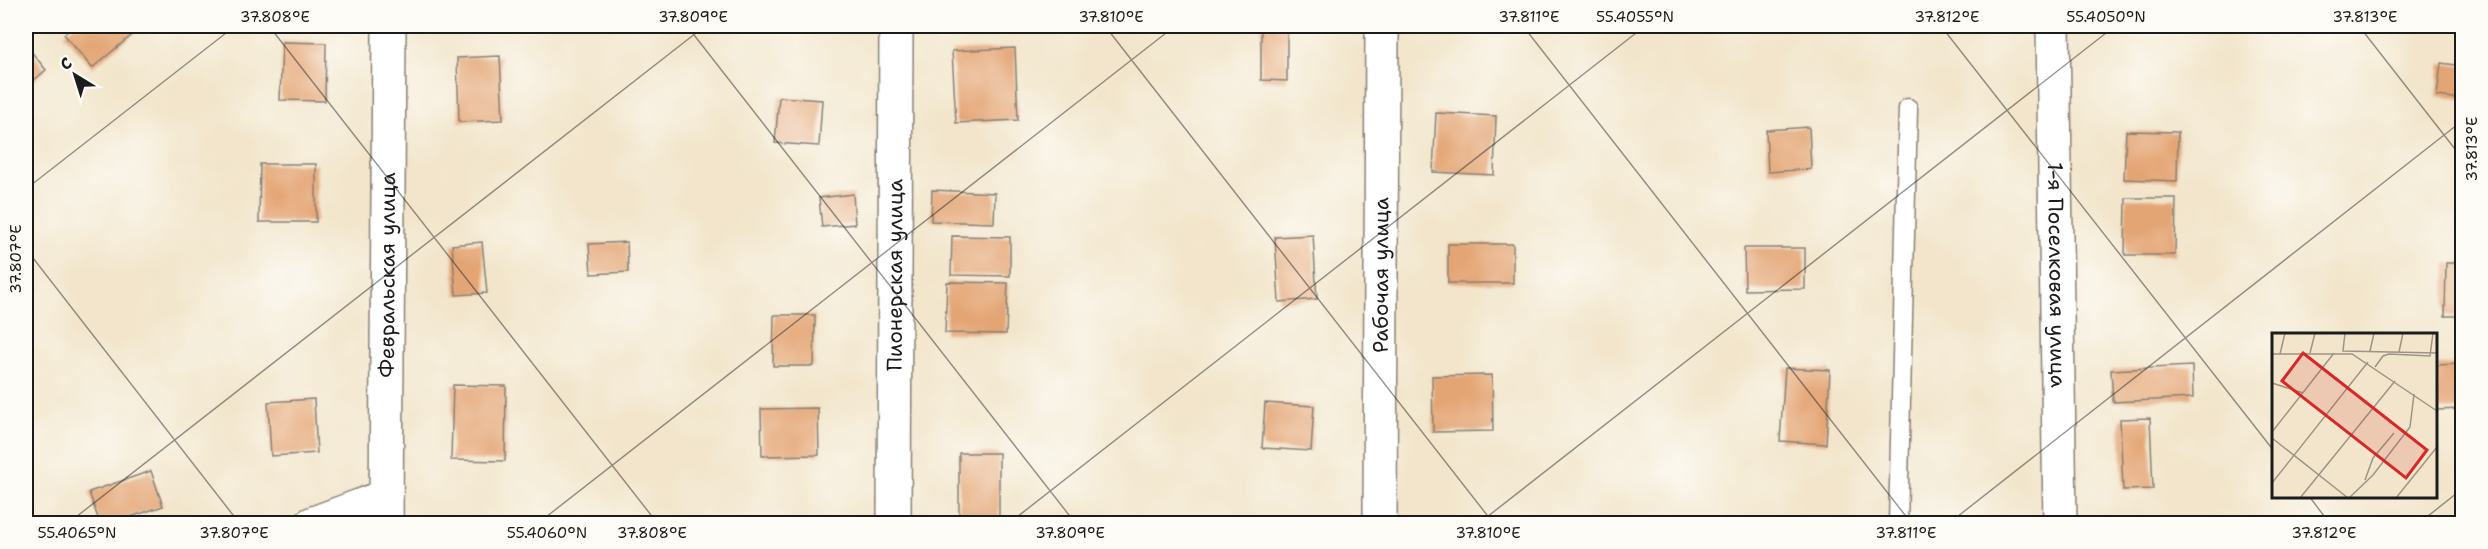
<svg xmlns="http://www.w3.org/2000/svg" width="2488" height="549" viewBox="0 0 2488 549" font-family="'Shantell Sans',sans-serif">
	<rect width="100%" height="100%" fill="#fdfcf7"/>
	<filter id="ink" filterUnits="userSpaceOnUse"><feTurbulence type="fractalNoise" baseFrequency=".0167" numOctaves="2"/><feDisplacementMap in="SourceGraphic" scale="12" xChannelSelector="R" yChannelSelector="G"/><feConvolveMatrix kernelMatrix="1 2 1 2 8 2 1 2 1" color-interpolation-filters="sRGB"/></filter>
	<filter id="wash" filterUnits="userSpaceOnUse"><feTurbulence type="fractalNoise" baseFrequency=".008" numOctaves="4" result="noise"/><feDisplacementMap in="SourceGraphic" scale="24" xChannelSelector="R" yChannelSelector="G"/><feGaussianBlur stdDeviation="1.35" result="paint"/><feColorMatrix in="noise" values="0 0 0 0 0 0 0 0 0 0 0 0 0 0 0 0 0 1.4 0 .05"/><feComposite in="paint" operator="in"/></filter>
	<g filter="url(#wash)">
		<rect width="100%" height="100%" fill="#f2e5cb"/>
		<g id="blocks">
			<!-- building -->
			<g fill="#e4a574">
				<polygon points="74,26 143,26 92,68 64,34"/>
				<polygon points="1261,26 1287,26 1287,81 1261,80"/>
				<polygon points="1421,26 1471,26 1471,32 1421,31"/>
				<polygon points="282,42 326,43 325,101 280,100"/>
				<polygon points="26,45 46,70 26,87"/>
				<polygon points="1015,48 1018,120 956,123 952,51"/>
				<polygon points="500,56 503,120 459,122 457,58"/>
				<polygon points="2441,63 2462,66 2462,99 2437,96"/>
				<polygon points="779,97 822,100 819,146 775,143"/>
				<polygon points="1436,113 1496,116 1494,175 1433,172"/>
				<polygon points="1809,127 1811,169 1768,172 1766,130"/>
				<polygon points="2126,131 2178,132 2177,181 2124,179"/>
				<polygon points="260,164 316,164 316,222 259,222"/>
				<polygon points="932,190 995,193 994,223 931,221"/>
				<polygon points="853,194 855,224 822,227 819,198"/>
				<polygon points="2126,198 2176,198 2175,255 2125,255"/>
				<polygon points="1313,235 1317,299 1279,302 1275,237"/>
				<polygon points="952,236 1010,237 1010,276 951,275"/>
				<polygon points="482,242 487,293 456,295 452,245"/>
				<polygon points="627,242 628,272 591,274 589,244"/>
				<rect x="1448" y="244" width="65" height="39"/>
				<polygon points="1744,248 1805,248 1805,289 1745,290"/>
				<polygon points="2446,263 2462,263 2462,316 2445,316"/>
				<polygon points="947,282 1008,283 1006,334 945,333"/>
				<polygon points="774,315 815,315 814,366 773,366"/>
				<polygon points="2462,364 2462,409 2436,410 2436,365"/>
				<polygon points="2192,366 2193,398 2113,402 2111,370"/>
				<polygon points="1785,368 1830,370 1826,444 1780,441"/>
				<polygon points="1492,375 1493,431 1433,432 1432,376"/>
				<polygon points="453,385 506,386 505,461 451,460"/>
				<polygon points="314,399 317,453 271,456 268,402"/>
				<polygon points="1265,403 1314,406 1311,451 1262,448"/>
				<polygon points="818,408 819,455 762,456 761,409"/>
				<polygon points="2150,418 2153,489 2123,490 2120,419"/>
				<rect x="959" y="453" width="40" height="71"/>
				<polygon points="151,471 163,506 110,524 100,524 89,492"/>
				<polygon points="2216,519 2282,521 2282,524 2215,524"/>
			</g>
		</g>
	</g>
	<g filter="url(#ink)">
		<use href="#blocks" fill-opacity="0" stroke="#878074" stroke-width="1.5"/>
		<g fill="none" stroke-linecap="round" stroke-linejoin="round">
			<!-- lane casing -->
			<g stroke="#878074" stroke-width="21">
				<polyline id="lane" points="1898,524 1908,108"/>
			</g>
			<!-- street casing -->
			<g stroke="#878074" stroke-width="36">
				<g id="street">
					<path id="s1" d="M2053 26 2060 524"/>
					<polyline points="311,524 386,496"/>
					<path id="s2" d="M386 524 389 26"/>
					<path id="s3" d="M894 524 896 26"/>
					<path id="s4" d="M1380 524 1382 26"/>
				</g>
			</g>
			<!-- lane -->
			<use href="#lane" stroke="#fff" stroke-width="18"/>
			<!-- street -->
			<use href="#street" stroke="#fff" stroke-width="33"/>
		</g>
	</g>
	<!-- ticks -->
	<path fill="none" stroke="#1c1c1c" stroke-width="1.5" stroke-opacity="0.45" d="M269 26 658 524M687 26 1076 524M1105 26 1494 524M1523 26 1912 524M1941 26 2274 451M2359 26 2462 158M26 189 235 26M26 249 240 524M2309 496 2330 524M67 524 705 26M537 524 1175 26M1008 524 1645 26M1478 524 2115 26M1948 524 2462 121M2418 524 2462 489"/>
	<g text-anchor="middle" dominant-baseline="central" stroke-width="6" stroke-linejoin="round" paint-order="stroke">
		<!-- street labels -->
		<g font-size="21" fill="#1c1c1c" stroke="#fdfcf7">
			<text stroke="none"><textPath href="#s4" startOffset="249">Рабочая улица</textPath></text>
			<text stroke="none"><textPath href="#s1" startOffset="249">1-я Поселковая улица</textPath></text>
			<text stroke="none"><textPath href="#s2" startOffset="249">Февральская улица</textPath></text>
			<text stroke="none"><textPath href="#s3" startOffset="249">Пионерская улица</textPath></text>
		</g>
	</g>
	<!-- overview -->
	<g transform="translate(2272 333)">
		<rect width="165" height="165" fill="#f2e5cb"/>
		<path fill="none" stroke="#9c9585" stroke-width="1.5" d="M73 0 71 18 165 20M98 18 102 0M127 19 131 0M38 20 43 0M0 21H80L165 78M8 21 13 0M103 34 111 23 117 21 158 23 161 0M0 50 31 60M0 99 62 20M0 105 76 165M93 147 101 125 122 100M0 150 96 29M28 165 123 48M77 165 101 142 138 94 142 61M124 165 165 114"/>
		<path fill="#d62828" fill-opacity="0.15" stroke="#d62828" stroke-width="3" d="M31 20 155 117 134 145 10 48Z"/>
		<rect width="165" height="165" fill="none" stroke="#1c1c1c" stroke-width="3"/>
	</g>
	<!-- margin -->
	<rect width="2488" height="549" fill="none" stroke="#fdfcf7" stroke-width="66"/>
	<!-- north arrow -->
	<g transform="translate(75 75) rotate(322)" stroke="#fdfcf7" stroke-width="4.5" paint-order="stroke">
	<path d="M0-4.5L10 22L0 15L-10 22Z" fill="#1c1c1c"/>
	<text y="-9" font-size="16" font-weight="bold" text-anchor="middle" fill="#1c1c1c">С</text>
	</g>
	<rect x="33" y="33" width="2422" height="483" fill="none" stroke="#1c1c1c" stroke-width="2"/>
	<g font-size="15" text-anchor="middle" fill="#1c1c1c">
		<text x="275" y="22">37.808°E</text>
		<text x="693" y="22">37.809°E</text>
		<text x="1111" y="22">37.810°E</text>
		<text x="1529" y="22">37.811°E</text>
		<text x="1635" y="22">55.4055°N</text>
		<text x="1947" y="22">37.812°E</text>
		<text x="2106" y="22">55.4050°N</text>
		<text x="2365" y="22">37.813°E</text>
		<text transform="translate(2472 149) rotate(-90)" y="5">37.813°E</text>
		<text transform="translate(16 259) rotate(-90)" y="5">37.807°E</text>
		<text x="77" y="538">55.4065°N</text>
		<text x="234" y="538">37.807°E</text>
		<text x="547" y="538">55.4060°N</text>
		<text x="652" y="538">37.808°E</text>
		<text x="1070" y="538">37.809°E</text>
		<text x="1488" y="538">37.810°E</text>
		<text x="1906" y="538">37.811°E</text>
		<text x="2324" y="538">37.812°E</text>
	</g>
</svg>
